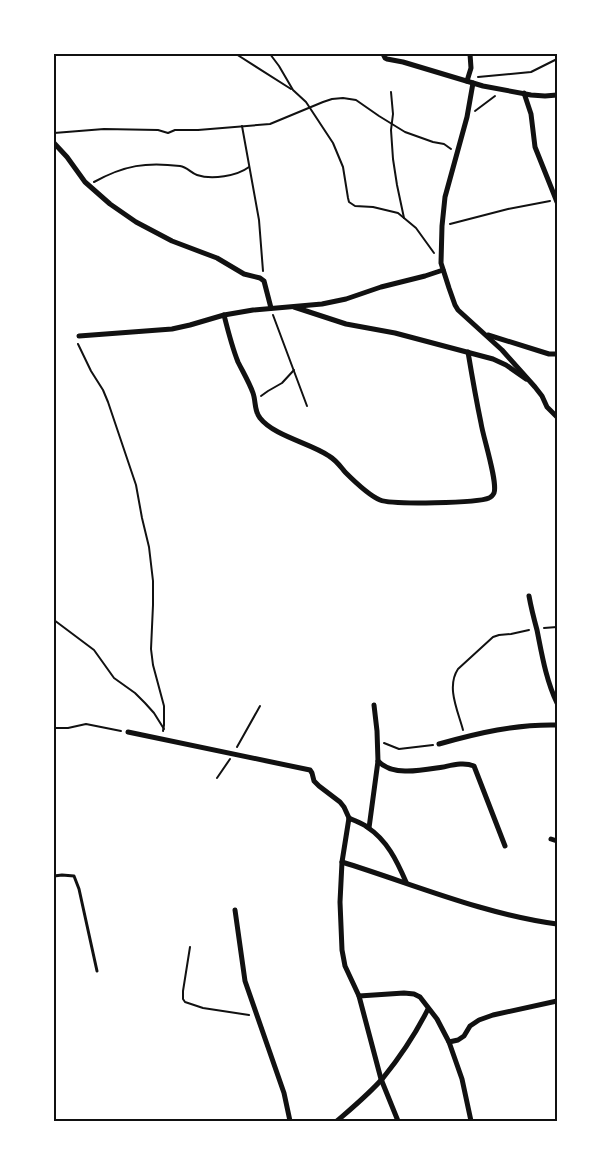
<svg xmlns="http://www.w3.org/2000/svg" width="611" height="1175" viewBox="0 0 611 1175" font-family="'IBM Plex Serif',serif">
	<rect width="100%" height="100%" fill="#fff"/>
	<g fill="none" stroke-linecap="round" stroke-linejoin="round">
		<!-- path -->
		<g stroke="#111" stroke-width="2">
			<polyline points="236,54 291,89"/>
			<polyline points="270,54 279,66 293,90 306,102 333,143 343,167 348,198 349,202 355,206 373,207 398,213 416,228 434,253"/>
			<polyline points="478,77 531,72 557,59"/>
			<polyline points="391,92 393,114 391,130 393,159 397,185 404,218"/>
			<polyline points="475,111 495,96"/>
			<polyline points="242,126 259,220 263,271"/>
			<polyline points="54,133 104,129 158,130 168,133 175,130 198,130 270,124 323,102 332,99 343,98 356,100 379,116 405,132 433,142 444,144 451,149"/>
			<path d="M94 182C125 165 146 162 180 166 187 167 191 173 197 175 212 180 237 176 249 167"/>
			<polyline points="450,224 508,209 550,201"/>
			<polyline points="273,315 307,406"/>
			<polyline points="78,344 91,371 103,390 108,402 136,485 142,518 149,547 153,581 153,605 151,649 153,665 164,706 164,725 163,731"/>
			<polyline points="261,396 268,391 282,383 294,370"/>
			<polyline points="54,620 94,650 114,678 135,693 145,703 154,713 164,729"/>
			<polyline points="544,628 557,627"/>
			<polyline points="54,728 68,728 86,724 121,731"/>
			<path d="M463 730C458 711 446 687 458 669L493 637 499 635 511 634 529 630"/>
			<polyline points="384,743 399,749 433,745"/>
			<polyline points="237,747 260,706"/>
			<polyline points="217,778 230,759"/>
			<polyline points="190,947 183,991 183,999 185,1002 203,1008 249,1015"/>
		</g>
		<!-- service -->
		<polyline stroke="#111" stroke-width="3" points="54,876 62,875 74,876 79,889 97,971"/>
		<!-- minor -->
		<g stroke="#111" stroke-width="5">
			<polyline points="383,54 385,58 387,59 403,62 483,86 531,95 545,96 557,95"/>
			<polyline points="467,81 471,68 470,54"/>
			<polyline points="473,83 467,117 445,197 442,226 441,263 449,288 455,305 458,310 502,350 535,387 542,396 547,407 557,417"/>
			<polyline points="524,93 531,114 535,147 557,202"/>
			<polyline points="54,143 67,157 85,182 110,204 136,222 172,241 217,258 244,274 260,278 264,281 271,308"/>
			<polyline points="294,307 346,324 395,333 493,359 506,365 526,379"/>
			<path d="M224 315C228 331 232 347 238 362 243 372 249 382 253 393 256 401 254 411 260 418 274 436 310 443 329 456 336 460 340 466 345 472 354 481 368 495 380 500 392 505 478 503 489 498 492 497 493 495 494 493 498 482 483 437 481 423 476 399 472 376 468 352"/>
			<polyline points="488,335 549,354 557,354"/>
			<polyline points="79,336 172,329 190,325 224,315 253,310 322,304 346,299 381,287 425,276 443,270"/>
			<path d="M529 596C531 607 534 619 537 630 542 655 546 680 557 703"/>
			<polyline points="128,732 310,770 312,773 314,781 319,786 340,802 344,807 349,818 342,862 340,902 342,950 345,966 359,996 381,1079 398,1121"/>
			<path d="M439 744C478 733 516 724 557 725"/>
			<path d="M378 761C393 777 423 770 443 767 453 765 464 762 474 766L505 846"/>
			<path d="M349 818C355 821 362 823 367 827 387 840 397 861 406 882"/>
			<polyline points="369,828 378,761 377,731 374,705"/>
			<polyline points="551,839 557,841"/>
			<path d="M342 862C413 884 483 914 557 924"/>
			<polyline points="235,910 245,981 284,1093 290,1121"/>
			<polyline points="359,996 404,993 414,994 420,997 437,1019 449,1042 462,1079 471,1121"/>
			<polyline points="449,1042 458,1040 464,1036 470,1026 479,1020 493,1015 557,1001"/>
			<path d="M337 1121C352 1108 369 1094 383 1078 400 1057 416 1033 428 1009"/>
		</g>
	</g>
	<!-- border -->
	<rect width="611" height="1175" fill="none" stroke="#ffffff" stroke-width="110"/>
	<rect x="55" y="55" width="501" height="1065" fill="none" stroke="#111" stroke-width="2"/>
</svg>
